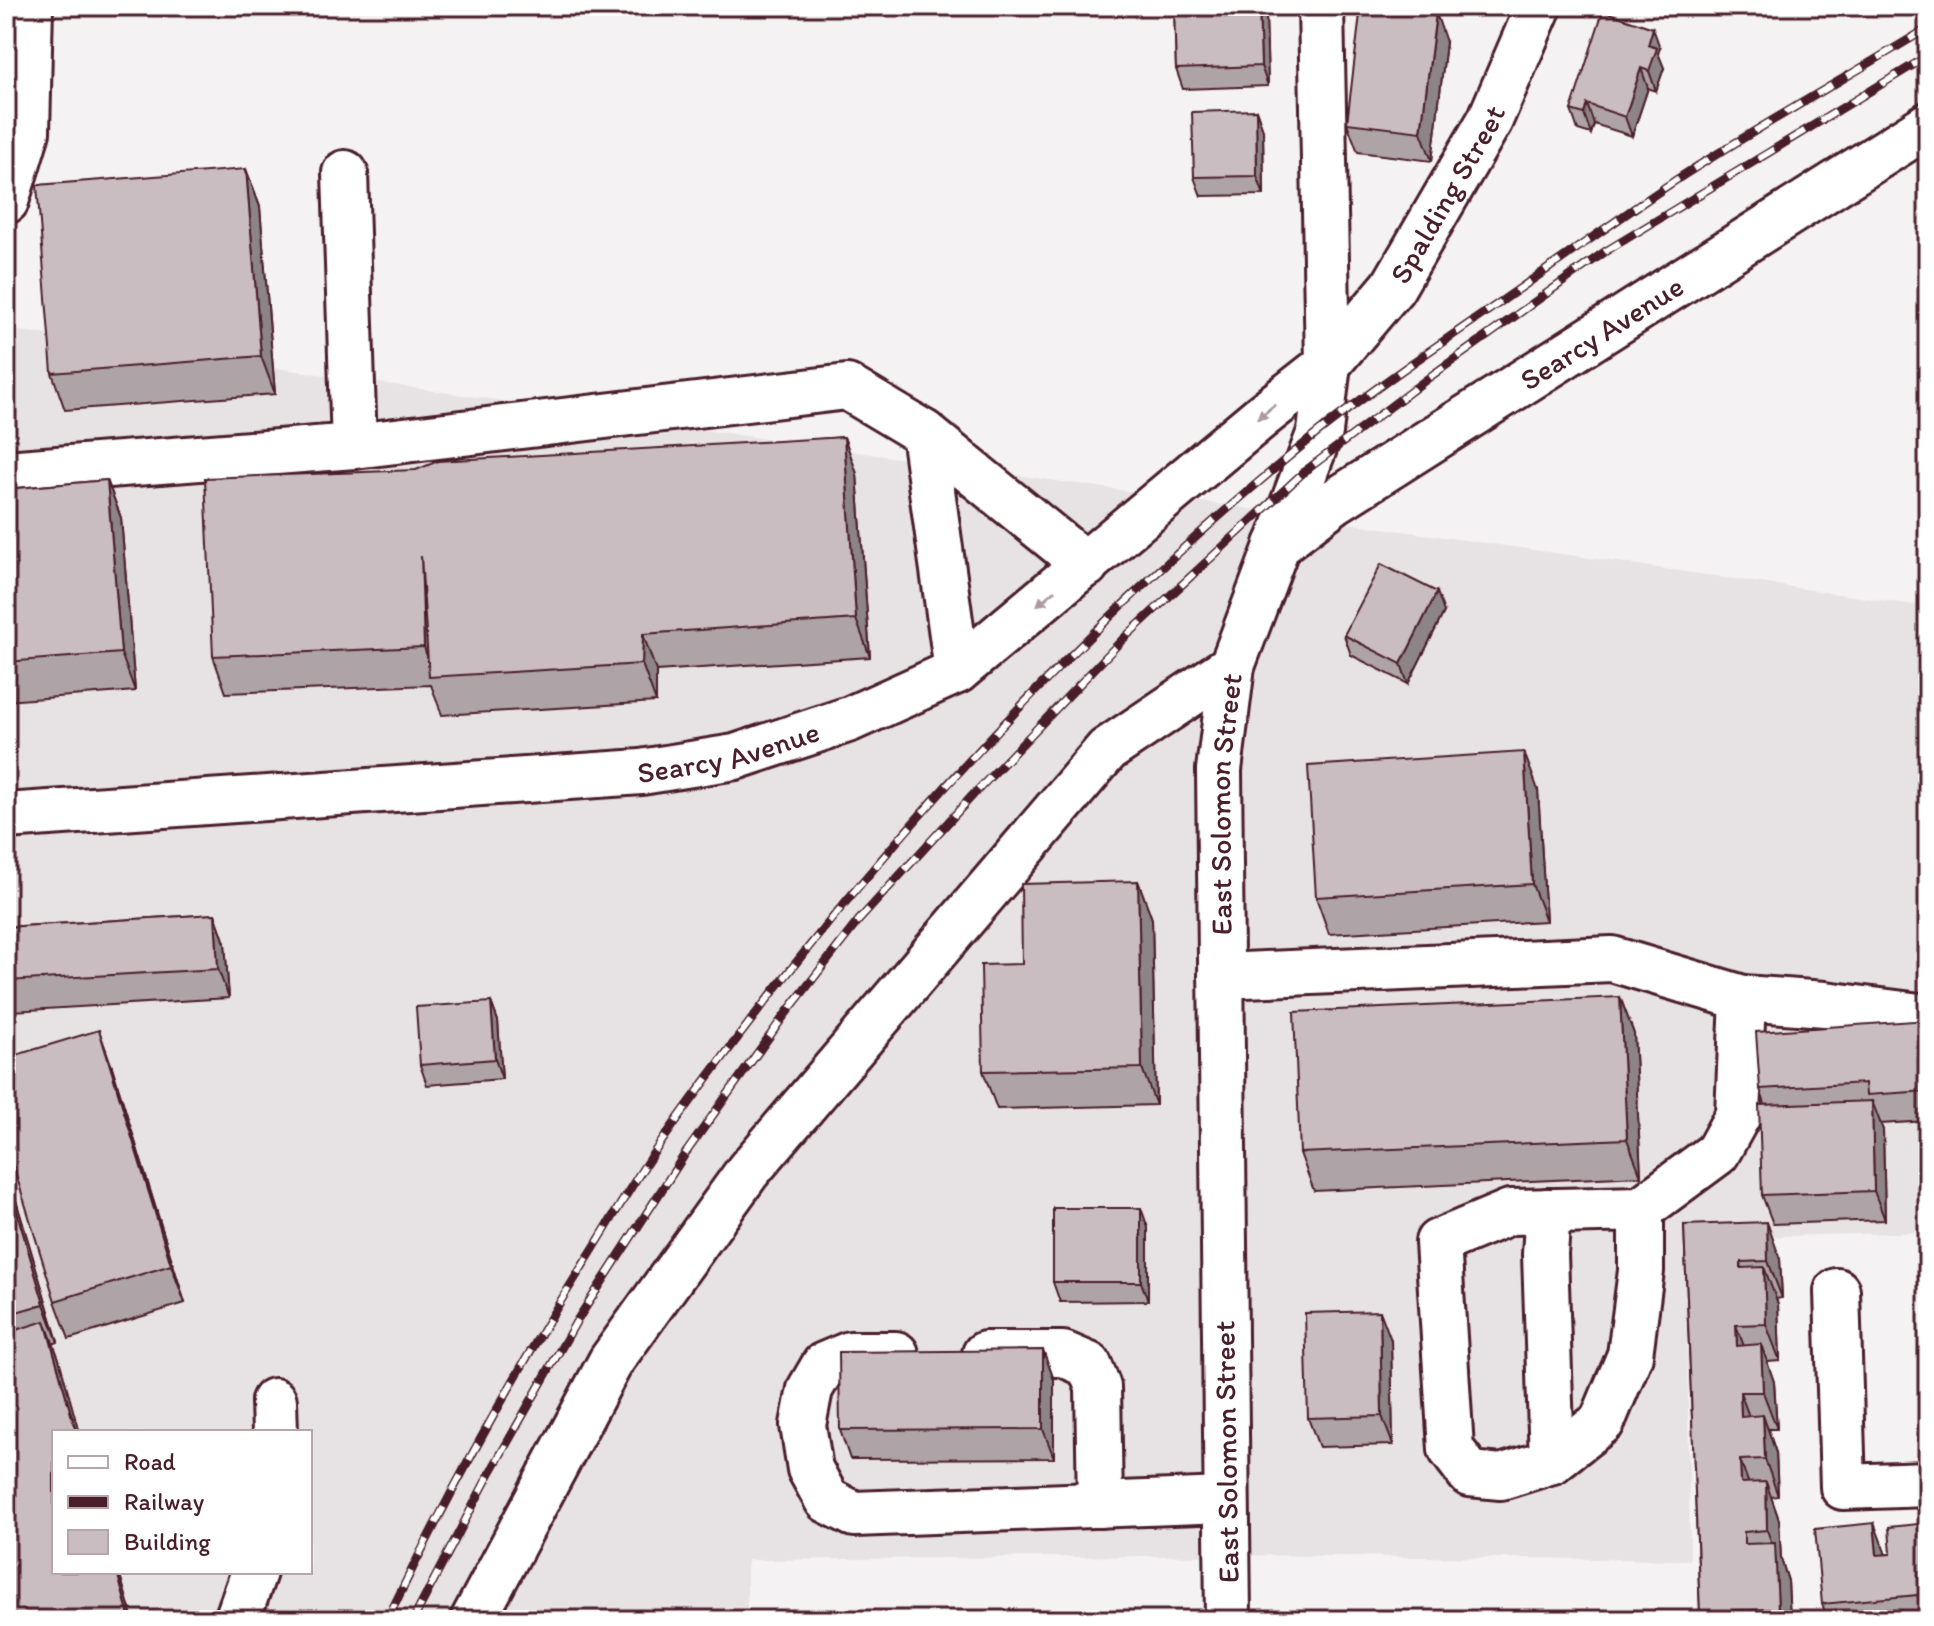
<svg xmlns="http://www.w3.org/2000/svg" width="1934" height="1626" viewBox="0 0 1934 1626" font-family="Itim,sans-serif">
	<rect width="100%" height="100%" fill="#f4f2f2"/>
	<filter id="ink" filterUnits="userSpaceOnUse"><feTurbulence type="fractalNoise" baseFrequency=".0125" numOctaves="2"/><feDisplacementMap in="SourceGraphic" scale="16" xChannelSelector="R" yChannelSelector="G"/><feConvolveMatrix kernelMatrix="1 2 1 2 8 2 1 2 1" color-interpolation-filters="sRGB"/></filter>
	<g filter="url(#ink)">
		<!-- built -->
		<path fill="#e7e2e3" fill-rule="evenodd" d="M6 329 1928 607V1232L1686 1239 1690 1560 1244 1555 747 1560V1620H6ZM54 1432H310V1572H54Z"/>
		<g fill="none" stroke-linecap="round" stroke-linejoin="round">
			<!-- minor casing -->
			<g stroke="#4a1f2b" stroke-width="50">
				<g id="minor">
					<polyline points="345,173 354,446"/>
					<polyline points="6,201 27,132 30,6"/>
					<polyline points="924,433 1086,565"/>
					<polyline points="6,473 354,446 847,387 924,433 957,671"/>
					<path id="s1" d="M1277 545 1334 502 1928 125"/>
					<path id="s2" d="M6 816 641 772 735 757 750 752 850 719 957 671 1263 415 1328 364 1393 287 1490 120 1539 6"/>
					<polyline points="1221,976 1612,959 1743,998 1825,1004 1928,1017"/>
					<polyline points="1641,1209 1641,1271 1630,1355 1602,1422 1552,1461 1501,1477 1470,1474 1451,1449 1438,1242 1510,1212 1641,1209 1717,1153 1738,1115 1743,998"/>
					<polyline points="1548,1211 1545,1254 1552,1461"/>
					<polyline points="1837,1291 1843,1487 1928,1484"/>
					<polyline points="896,1354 850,1354 824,1365 810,1389 803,1425 810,1469 827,1500 854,1514 1226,1500"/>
					<polyline points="985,1354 1063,1354 1089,1365 1098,1387 1100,1505"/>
					<polyline points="274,1401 275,1432"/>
					<polyline points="237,1620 254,1572"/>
					<polyline points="473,1620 611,1361 748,1171 1107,750 1232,666"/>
					<path id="s3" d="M1228 1620 1219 770 1232 666 1320 432 1328 364 1321 6"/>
				</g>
			</g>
			<!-- minor -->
			<use href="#minor" stroke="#fff" stroke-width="44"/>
			<!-- rail casing -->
			<g stroke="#4a1f2b" stroke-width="9">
				<g id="rail">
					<path d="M387 1620C448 1494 515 1372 590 1254 610 1222 629 1189 650 1158 838 890 1061 642 1315 435 1374 388 1437 346 1499 303 1558 262 1616 220 1676 180 1758 127 1844 79 1928 28"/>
					<polyline points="413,1620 490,1473 576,1322 685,1154 784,1016 859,920 973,795 1122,640 1305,471 1431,376 1606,251 1928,56"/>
				</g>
			</g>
			<!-- rail -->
			<use href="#rail" stroke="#fff" stroke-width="6" stroke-dasharray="18" stroke-linecap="butt"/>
		</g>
		<!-- wall -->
		<g fill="#aea3a6" stroke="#4a1f2b" stroke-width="2">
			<polygon points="1174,6 1262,6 1266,15 1268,86 1183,89 1176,69"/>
			<polygon points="1446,42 1432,161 1358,152 1347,123"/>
			<polygon points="1660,48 1658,53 1664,68 1656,91 1648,88 1632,136 1594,124 1591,134 1578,130 1571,110"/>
			<polygon points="1256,110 1263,130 1264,195 1201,196 1194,177"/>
			<polygon points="246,169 260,207 275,394 65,410 52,373"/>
			<polygon points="844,437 857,474 870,657 656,671 656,702 442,715 431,685 226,693 213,656 416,470"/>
			<polygon points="107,480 121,518 135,691 6,701 6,489"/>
			<polygon points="1444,612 1408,684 1351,655 1344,635"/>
			<polygon points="1538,790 1546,921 1329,934 1316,897"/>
			<polygon points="1138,881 1152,919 1156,1105 997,1109 983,1071 1022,964"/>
			<polygon points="215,914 225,943 229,998 12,1011 6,996 6,927"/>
			<polygon points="1620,997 1634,1034 1641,1176 1314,1191 1300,1153"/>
			<polygon points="491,1002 498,1021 502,1079 427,1085 420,1065"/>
			<polygon points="1928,1020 1928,1121 1880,1124 1883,1130 1885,1220 1773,1224 1762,1195 1765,1104 1760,1089"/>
			<polygon points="112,1067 185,1303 69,1339 55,1301"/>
			<polygon points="6,1167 58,1342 53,1344 59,1359 54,1572 119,1572 133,1620 6,1620"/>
			<polygon points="1684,1225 1780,1259 1782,1298 1776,1299 1778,1304 1780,1361 1767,1362 1774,1382 1777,1429 1768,1429 1776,1453 1778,1496 1771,1497 1779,1520 1781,1559 1788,1581 1790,1620 1703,1620 1700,1612"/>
			<polygon points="1148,1228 1148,1301 1060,1302 1053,1282"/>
			<polygon points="1391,1340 1393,1445 1319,1447 1308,1418"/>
			<polygon points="1043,1350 1054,1380 1054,1458 850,1459 840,1430"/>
			<polygon points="1874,1523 1885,1554 1891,1554 1928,1523 1928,1620 1828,1620 1822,1604"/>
		</g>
		<!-- shaded-wall -->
		<g fill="#8d8487" stroke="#4a1f2b" stroke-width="2">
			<polygon points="1259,6 1262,6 1266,15 1268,86 1261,66"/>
			<polygon points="1436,13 1446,42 1432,161 1421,132"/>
			<polygon points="1653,28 1660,48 1658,53 1664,68 1656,91 1649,71 1648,45"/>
			<polygon points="1641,68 1648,88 1632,136 1625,117"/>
			<polygon points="1587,104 1594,124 1591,134 1584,114"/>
			<polygon points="1256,110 1263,130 1264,195 1257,176"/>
			<polygon points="246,169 260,207 275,394 261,356"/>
			<polygon points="844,437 857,474 870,657 856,619"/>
			<polygon points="107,480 121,518 135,691 121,653"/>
			<polygon points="421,556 434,677 424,647"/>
			<polygon points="1437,592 1444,612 1408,684 1401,664"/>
			<polygon points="643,634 656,671 656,702 642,664"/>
			<polygon points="1524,752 1538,790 1546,921 1532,884"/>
			<polygon points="1138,881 1152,919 1156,1105 1142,1068"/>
			<polygon points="215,914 225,943 229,998 218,969"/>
			<polygon points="1620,997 1634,1034 1641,1176 1627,1139"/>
			<polygon points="491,1002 498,1021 502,1079 495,1059"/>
			<polygon points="99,1030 112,1067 185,1303 171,1265"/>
			<polygon points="1872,1101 1883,1130 1885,1220 1874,1191"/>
			<polygon points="6,1167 58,1342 44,1304 6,1176"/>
			<polygon points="1141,1208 1148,1228 1148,1301 1141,1282"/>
			<polygon points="1767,1222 1780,1259 1782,1298 1768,1261"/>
			<polygon points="1764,1267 1778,1304 1780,1361 1766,1324"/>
			<polygon points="1380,1311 1391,1340 1393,1445 1382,1416"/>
			<polygon points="45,1321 59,1359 79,1432 76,1432"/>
			<polygon points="1736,1325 1750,1362 1737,1346"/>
			<polygon points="1761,1344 1774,1382 1777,1429 1763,1392"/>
			<polygon points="1043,1350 1054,1380 1054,1458 1043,1429"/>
			<polygon points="1740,1392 1754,1430 1741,1417"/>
			<polygon points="1763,1415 1776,1453 1778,1496 1765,1459"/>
			<polygon points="1740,1460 1754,1498 1741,1483"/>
			<polygon points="1766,1482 1779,1520 1781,1559 1788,1581 1790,1620 1782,1620 1778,1609 1775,1552 1767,1530"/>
			<polygon points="1874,1523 1885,1552 1887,1584 1877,1555"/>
			<polygon points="117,1572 119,1572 133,1620 130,1620"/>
		</g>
		<!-- building -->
		<g fill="#cabdc1" stroke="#4a1f2b" stroke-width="2">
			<polygon points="1174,6 1259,6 1261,66 1176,69"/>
			<polygon points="1361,6 1378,6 1436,13 1421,132 1347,123"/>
			<polygon points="1603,11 1653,28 1648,45 1657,48 1649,71 1641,68 1625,117 1587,104 1584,114 1571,110"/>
			<polygon points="1256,110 1257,176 1194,177 1192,112"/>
			<polygon points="246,169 261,356 52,373 37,185"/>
			<polygon points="844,437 856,619 643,634 642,664 429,677 421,556 424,647 213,656 205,478 416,470 438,461"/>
			<polygon points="107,480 121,653 6,662 6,489"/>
			<polygon points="1381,564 1437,592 1401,664 1344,635"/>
			<polygon points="1524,752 1532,884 1316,897 1308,766"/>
			<polygon points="1138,881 1142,1068 983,1071 981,965 1022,964 1021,884"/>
			<polygon points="215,914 218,969 6,981 6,927"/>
			<polygon points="1620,997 1627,1139 1300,1153 1294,1012"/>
			<polygon points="491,1002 495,1059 420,1065 416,1007"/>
			<polygon points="1928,1020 1928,1091 1866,1095 1865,1083 1760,1089 1756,1032"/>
			<polygon points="99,1030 171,1265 55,1301 6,1142 6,1058"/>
			<polygon points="1872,1101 1874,1191 1762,1195 1759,1105"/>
			<polygon points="6,1176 44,1304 6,1315"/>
			<rect x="1053" y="1208" width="88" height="74"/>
			<polygon points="1767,1222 1768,1261 1741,1262 1741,1268 1764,1267 1766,1324 1736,1325 1737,1346 1761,1344 1763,1392 1740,1392 1741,1417 1763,1415 1765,1459 1740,1460 1741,1483 1766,1482 1767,1530 1744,1532 1744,1544 1775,1543 1778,1609 1700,1612 1684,1225"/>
			<polygon points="1380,1311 1382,1416 1308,1418 1305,1313"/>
			<polygon points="45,1321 76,1432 54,1432 54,1572 117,1572 130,1620 6,1620 6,1333"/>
			<polygon points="1043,1350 1043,1429 840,1430 839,1352"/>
			<polygon points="1874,1523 1877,1555 1891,1554 1889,1527 1928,1523 1928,1594 1822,1604 1815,1529"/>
		</g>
		<!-- one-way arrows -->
		<defs><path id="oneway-solid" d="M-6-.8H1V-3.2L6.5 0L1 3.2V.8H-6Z" transform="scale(2)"/></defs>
		<g fill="#ae9aa0">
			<use href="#oneway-solid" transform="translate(1266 412) rotate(141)"/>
			<use href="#oneway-solid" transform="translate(1046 598) rotate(140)"/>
		</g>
	</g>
	<g text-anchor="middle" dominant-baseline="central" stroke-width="7" stroke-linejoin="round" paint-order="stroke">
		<!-- street labels -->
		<g font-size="30" fill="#4a1f2b" stroke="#fff">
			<text stroke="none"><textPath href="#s2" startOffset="1660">Spalding Street</textPath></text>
			<text stroke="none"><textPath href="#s1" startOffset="388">Searcy Avenue</textPath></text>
			<text stroke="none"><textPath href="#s2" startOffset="726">Searcy Avenue</textPath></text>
			<text stroke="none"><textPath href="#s3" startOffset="816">East Solomon Street</textPath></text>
			<text transform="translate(1226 1452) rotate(-91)">East Solomon Street</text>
		</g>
	</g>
	<!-- margin -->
	<rect width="1934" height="1626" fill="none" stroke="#fff" stroke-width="32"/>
	<rect x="16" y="16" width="1902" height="1594" fill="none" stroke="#4a1f2b" stroke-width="3" filter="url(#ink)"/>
	<!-- legend -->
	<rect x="52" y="1430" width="260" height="144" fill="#ffffff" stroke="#b7a5aa" stroke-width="2"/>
	<rect x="68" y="1456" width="40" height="12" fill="#ffffff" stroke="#b7a5aa" stroke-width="2"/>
	<text x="124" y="1470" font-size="24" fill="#4a1f2b">Road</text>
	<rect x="68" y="1496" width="40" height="12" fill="#4a1f2b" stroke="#b7a5aa" stroke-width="2"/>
	<text x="124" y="1510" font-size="24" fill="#4a1f2b">Railway</text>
	<rect x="68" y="1530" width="40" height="24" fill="#cabdc1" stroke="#b7a5aa" stroke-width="2"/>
	<text x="124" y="1550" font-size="24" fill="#4a1f2b">Building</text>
</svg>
